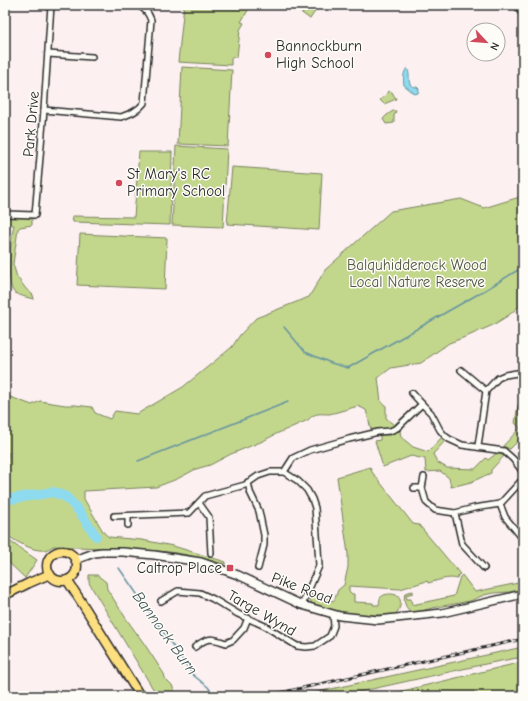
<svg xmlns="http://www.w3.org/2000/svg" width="528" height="701" viewBox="0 0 528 701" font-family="'Comic Neue',sans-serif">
	<rect width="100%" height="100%" fill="#fcf0f1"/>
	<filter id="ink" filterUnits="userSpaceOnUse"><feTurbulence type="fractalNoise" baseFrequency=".025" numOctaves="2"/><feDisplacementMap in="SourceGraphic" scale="8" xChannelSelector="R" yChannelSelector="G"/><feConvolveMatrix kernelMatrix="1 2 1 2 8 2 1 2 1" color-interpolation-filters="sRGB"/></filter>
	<g filter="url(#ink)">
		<!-- green -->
		<g fill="#c3d78c" stroke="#77815c">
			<polygon points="184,5 251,5 241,22 244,23 240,30 237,57 233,57 231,59 231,65 178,62"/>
			<polygon points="296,5 317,5 316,10 310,19 295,8"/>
			<polygon points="182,67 232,70 228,146 178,144"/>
			<polygon points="388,91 392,92 396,99 384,104 380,100 386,95"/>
			<polygon points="393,111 396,111 394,116 394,123 386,124 383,119 387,115"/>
			<polygon points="176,146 227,149 223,227 172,225"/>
			<polygon points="139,152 172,152 170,225 73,222 72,216 134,217"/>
			<polygon points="232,167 322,173 319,230 227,224"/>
			<path d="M523 196V303L509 315 493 325 468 336 449 343 421 363 391 368 378 378 381 402 386 406V418L394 425 405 415C398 427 384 433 371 429L366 410 358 406C351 408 335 413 329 414 320 414 315 412 308 420L276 434 263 441 231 454 210 465 196 469 177 479 156 487 84 491V499L104 533 109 537 142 540 173 546 226 562 225 564C206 560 188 554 169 552 130 548 91 548 53 546 50 548 47 550 44 550 34 552 12 540 5 533V479L9 453 5 452V395L32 405 40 401 65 405H75L92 407 95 413 110 419 115 411 137 414 183 387 232 347 240 335 256 318 309 297 325 270 391 211 461 199 484 208Z"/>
			<path d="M5 216 32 218V225L20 227 18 229 13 264 17 277 26 289 33 295 34 299C29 298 16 295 13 291 6 282 11 237 14 225L5 224Z"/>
			<polygon points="80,234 167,238 165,289 77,285"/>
			<polygon points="523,404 523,436 510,449 503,446 520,428 515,423 518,405"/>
			<polygon points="410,419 400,431 401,437 413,447 428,452 442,437 445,441 433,454 437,462 447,468 475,469 486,458 488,460 497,453 504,456 491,470 491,473 471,482 451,487 449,478 440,471 426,472 425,459 411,456 383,467 375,441 380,440 380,435 391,435 407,420"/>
			<path d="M370 467 372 472 413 524 419 525 460 574 458 575 457 579C448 576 437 581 428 583L427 581 400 589 349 586V591L352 594H354V602L373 603V605H379C379 604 380 599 380 598 383 594 391 593 396 595 404 600 400 611 394 615H357L331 610 314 605 311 602 309 597 311 598V595L323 599 324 598 334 601 338 590 344 585 348 567V554L337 477Z"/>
			<polygon points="5,538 37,560 25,578 5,559"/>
			<polygon points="89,575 97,575 106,582 107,589 127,620 143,642 164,674 165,678 172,685 176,696 162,696 155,692 89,583"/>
			<path d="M462 575 475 592 523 582V589L509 592 493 593 484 595 470 601 432 608 414 613C405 610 403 601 405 593L413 591V593L406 595 407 599H411L412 605 454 596 460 577Z"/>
			<polygon points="523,647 523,661 517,658 490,663 340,696 299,696"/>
			<polygon points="518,663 523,665 523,696 382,696"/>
		</g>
		<!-- water -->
		<path fill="#8edaee" stroke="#6694a0" d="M407 68C408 70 409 72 409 75 410 82 407 86 417 87L419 89 418 93 415 94 404 85C403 79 403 73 407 68Z"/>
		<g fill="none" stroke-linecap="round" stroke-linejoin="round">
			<!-- stream -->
			<g stroke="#6694a0" stroke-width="1.5">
				<polyline points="284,327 305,352 331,363 348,368 487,289 523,267"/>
				<polyline points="138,461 288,402"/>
				<polyline points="119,568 193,675 208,687 214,696"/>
			</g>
			<!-- river -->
			<polyline stroke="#8edaee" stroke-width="10" points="5,500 53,492 66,497 79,511 96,536"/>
			<!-- street casing -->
			<g stroke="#2b2b2b" stroke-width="8">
				<g id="street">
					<polyline points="517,5 520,11"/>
					<polyline points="48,54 92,57"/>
					<path d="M44 110 121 117C130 114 138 111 144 103L151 20C148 12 145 9 138 5"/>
					<polyline points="5,214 35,215 44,110 51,5"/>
					<polyline points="461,370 486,391"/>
					<polyline points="412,393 422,404"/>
					<polyline points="478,446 486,391 498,378 505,375 523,372"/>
					<polyline points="284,472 293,458 310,450 349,439 378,432 390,431 397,428 422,404 431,413 440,430 445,436 449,439 462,445 504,451 513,459 523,472"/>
					<polyline points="424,477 422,488 426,502 435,510 455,513 474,508 500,504 523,479"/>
					<polyline points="248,482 250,492 259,511 264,535 264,545 258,568"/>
					<polyline points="414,488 422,488"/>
					<polyline points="199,503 209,517 211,553"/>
					<polyline points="500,504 505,517 523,539"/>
					<polyline points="455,513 462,544 484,568"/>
					<polyline points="114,516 189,513 205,496 245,485 258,476 270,472 284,472 298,481 307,490 312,499 315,508 318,548 319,566 302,605"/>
					<polyline points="128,516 128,525"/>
					<polyline points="161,601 178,591 200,593 213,599 238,614 265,626 297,646 306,647 315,646 330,636 334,626 333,614"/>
					<path d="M195 647C207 637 212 638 226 643L233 640 244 628 248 618"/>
				</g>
			</g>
			<!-- secondary casing -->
			<g stroke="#2b2b2b" stroke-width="10">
				<polyline id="secondary" points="75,560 94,553 102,552 123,552 154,555 201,562 238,575 302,605 340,616 378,620 442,613 523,594"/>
			</g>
			<!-- primary casing -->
			<g stroke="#2b2b2b" stroke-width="11">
				<g id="primary">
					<circle cx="62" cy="566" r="15"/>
					<polyline points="67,580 82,603 140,696"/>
					<polyline points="5,595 29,583 50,574"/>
				</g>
			</g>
			<!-- street -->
			<use href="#street" stroke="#fdfcf7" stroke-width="5"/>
			<!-- secondary -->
			<use href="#secondary" stroke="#fdfcf7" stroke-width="7"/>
			<!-- primary -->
			<use href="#primary" stroke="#fedf80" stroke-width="8"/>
			<!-- rail casing -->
			<g stroke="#2b2b2b" stroke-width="3">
				<polyline id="rail" points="266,696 523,639"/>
			</g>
			<!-- rail -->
			<use href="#rail" stroke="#fdfcf7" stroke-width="1.5" stroke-dasharray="4.5" stroke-linecap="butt"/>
		</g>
	</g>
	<!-- markers -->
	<g fill="#d1495b" stroke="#fdfcf7" stroke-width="1.5">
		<circle cx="268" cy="55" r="4"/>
		<circle cx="119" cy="183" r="4"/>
		<rect x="226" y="564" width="8" height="8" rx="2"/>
	</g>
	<g text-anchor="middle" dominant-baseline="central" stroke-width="3" stroke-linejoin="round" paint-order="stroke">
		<!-- poi labels -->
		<g font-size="15" fill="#2b2b2b" stroke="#fdfcf7" text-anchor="start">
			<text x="276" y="46">Bannockburn<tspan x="276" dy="17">High School</tspan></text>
			<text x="127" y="174">St Mary's RC<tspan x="127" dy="17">Primary School</tspan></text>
			<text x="222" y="568" text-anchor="end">Caltrop Place</text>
		</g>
		<!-- street labels -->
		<g font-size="15" fill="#2b2b2b" stroke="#fdfcf7">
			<text transform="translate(31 124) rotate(-85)">Park Drive</text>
			<text transform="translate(302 588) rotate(21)">Pike Road</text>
			<text transform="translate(262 613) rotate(30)">Targe Wynd</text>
		</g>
		<!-- park labels -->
		<g font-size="15" fill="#515643" stroke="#fdfcf7">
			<text x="417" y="265">Balquhidderock Wood<tspan x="417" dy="17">Local Nature Reserve</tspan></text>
		</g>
		<!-- water labels -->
		<g font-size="16" font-style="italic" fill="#44575c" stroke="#fdfcf7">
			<text transform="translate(165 633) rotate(54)">Bannock Burn</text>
		</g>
	</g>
	<!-- margin -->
	<rect width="528" height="701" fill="none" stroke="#fdfcf7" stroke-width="20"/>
	<rect x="10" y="10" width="508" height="681" fill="none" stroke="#2b2b2b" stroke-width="1.5" filter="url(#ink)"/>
	<!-- north arrow -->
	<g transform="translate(486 42) rotate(116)"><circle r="19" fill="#fdfcf7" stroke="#a9a8a5"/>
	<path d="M0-3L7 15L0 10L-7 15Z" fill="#d1495b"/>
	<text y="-6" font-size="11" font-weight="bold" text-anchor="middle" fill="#2b2b2b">N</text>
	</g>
</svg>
